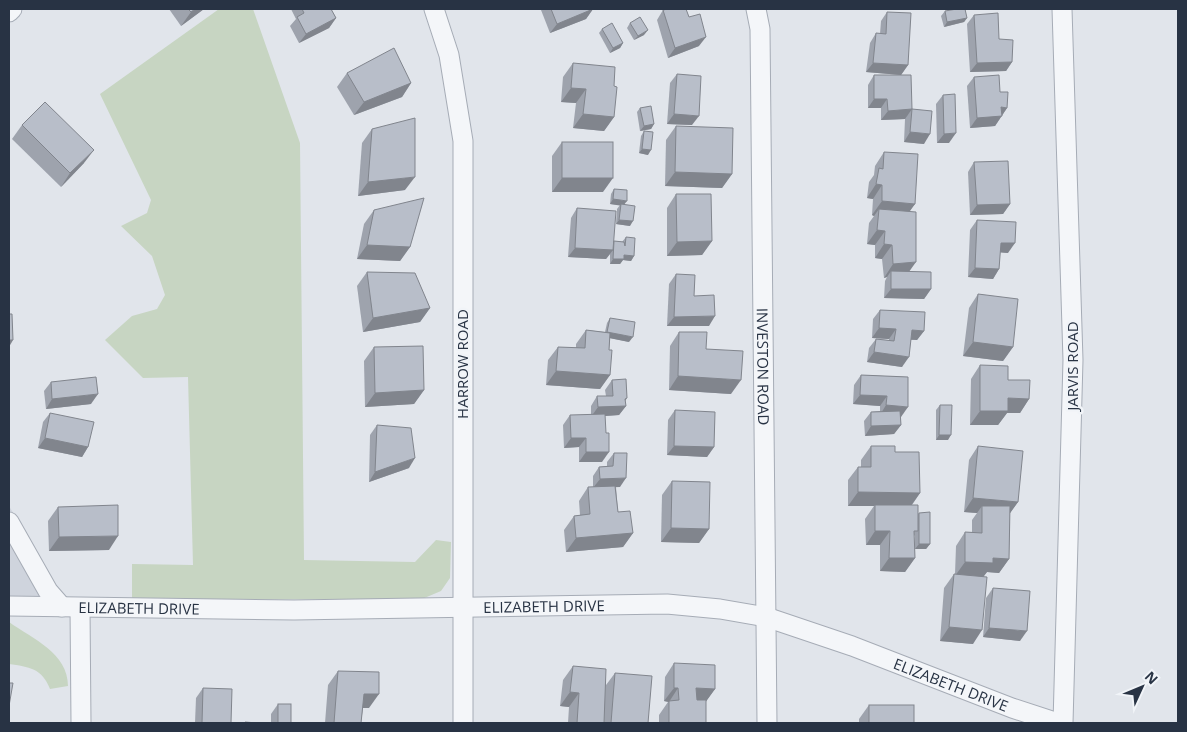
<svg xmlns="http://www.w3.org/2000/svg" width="1187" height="732" viewBox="0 0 1187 732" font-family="'Open Sans',sans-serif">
	<rect width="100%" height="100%" fill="#e1e5eb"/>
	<!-- built -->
	<polygon fill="#cfd4dd" points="9,506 66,601 9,601"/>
	<!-- green -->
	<g fill="#c7d5c2">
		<polygon points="219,9 253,9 300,143 304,560 415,562 436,540 451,542 450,578 441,591 422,599 132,600 132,564 193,565 188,377 143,378 105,340 132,316 157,309 165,295 152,256 121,226 147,213 151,200 100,94"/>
		<path d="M9 622C33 639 68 653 68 686L50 689C42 668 29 667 9 664Z"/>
	</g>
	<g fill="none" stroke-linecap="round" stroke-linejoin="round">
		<!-- street casing -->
		<g stroke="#a6acb6" stroke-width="21">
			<g id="street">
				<polyline points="434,9 449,55 463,141 463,723"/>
				<path id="s1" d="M756 9 760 29 767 723"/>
				<polyline points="1062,9 1073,360 1063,723"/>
				<polyline points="9,12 12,9"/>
				<polyline points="9,522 48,591 62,607"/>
				<path id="s2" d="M9 606 294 610 667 604 720 609 766 617 852 646 1012 708 1058 723"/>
				<polyline points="80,608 81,723"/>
			</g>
		</g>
		<!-- street -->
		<use href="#street" stroke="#f4f6f9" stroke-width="19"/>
	</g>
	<!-- wall -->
	<g fill="#9ea3ad">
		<polygon points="169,9 204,9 181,26"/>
		<polygon points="291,9 331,9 336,18 329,28 299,43 290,26 296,19"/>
		<polygon points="541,9 593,9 586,19 550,33 541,10"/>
		<polygon points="663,10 689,17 699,46 668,58 657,20"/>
		<polygon points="945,11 967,18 964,22 944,27 941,16"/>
		<polygon points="887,12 908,65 901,75 866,72 870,43 876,33 880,34 881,21"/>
		<polygon points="974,15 999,39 1012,62 1006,71 970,72 967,24"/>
		<polygon points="630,23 644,35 634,40 627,28"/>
		<polygon points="602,29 623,43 620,48 610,53 599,33"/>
		<polygon points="573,63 614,117 604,131 573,128 576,103 561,102 563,77"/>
		<polygon points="347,73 411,83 402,97 354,115 337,87"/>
		<polygon points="677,74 692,125 667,124 670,83"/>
		<polygon points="874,75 912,109 924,144 904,142 905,119 881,120 881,108 868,108 868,85"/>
		<polygon points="974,77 1000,92 1007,108 995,126 970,128 967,86"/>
		<polygon points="943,95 949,143 937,143 936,104"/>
		<polygon points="640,108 654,124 651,129 640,131 637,112"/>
		<polygon points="22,125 84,163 61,187 12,139"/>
		<polygon points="676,126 732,174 722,188 665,186 666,140"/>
		<polygon points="372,129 405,190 358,196 362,143"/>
		<polygon points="644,131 648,155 639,153 641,136"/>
		<polygon points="562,142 603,192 552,192 552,156"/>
		<polygon points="884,152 915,204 909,211 909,272 931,289 924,299 884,298 885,281 887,277 884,278 882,259 875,258 875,245 867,244 869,223 874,216 872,215 873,199 867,198 869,182 874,175 875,166"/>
		<polygon points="974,162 1010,204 1003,214 970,215 968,172"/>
		<polygon points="614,189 624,205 630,226 616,224 617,209 620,205 610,204 611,194"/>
		<polygon points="676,194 712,241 702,255 667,256 667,208"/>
		<polygon points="577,208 614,241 622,242 626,237 634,256 631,261 623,260 620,264 610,264 610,254 606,259 568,257 571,218"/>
		<polygon points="374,210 410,247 400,261 357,259 364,224"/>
		<polygon points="977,220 1008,253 1000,252 999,269 993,279 968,277 970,230"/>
		<polygon points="367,272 430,308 420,322 363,332 357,286"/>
		<polygon points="676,274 694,296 709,326 667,326 669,284"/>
		<polygon points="978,294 1013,347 1003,361 963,356 969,308"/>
		<polygon points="880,310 924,331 917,340 911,340 902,367 867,362 869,348 876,339 889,340 889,339 872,338 873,319"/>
		<polygon points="610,318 629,342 610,338 609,350 610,375 600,389 546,385 548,360 558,347 576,348 576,344 586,330 605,332 607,323"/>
		<polygon points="679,332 706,349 731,394 669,390 670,346"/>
		<polygon points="374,347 424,390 414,404 365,407 364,361"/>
		<polygon points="980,365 1008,380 1029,399 1020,413 1007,413 998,425 970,425 971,379"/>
		<polygon points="861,375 908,377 901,417 900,417 901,425 894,434 865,436 864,421 871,412 880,411 880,406 853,404 854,385"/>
		<polygon points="612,380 625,401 626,406 619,415 605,416 602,462 579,462 579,447 564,448 563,425 570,415 591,415 591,406 597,396 606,396 605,390"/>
		<polygon points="51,382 91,404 46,409 44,391"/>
		<polygon points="940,405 948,440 936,440 936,410"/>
		<polygon points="675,410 714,447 707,457 667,455 668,420"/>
		<polygon points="50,413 88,447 82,457 38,448 43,422"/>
		<polygon points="377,425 409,468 369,482 370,435"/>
		<polygon points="871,446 895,452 920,493 912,505 918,514 919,513 930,544 926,549 915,549 915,535 914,536 915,558 905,572 880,571 880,545 866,545 865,519 874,506 848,506 848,480 858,467 861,467 861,460"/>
		<polygon points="978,446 1018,502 1010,513 1009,559 999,573 987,572 984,576 973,644 940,641 944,588 954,574 955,574 956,546 965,532 972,532 972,520 977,513 964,512 969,460"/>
		<polygon points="614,453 620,487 616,487 618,512 633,533 623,547 566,552 564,530 574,516 580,515 579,501 588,487 593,487 593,476 599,467 607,466 607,462"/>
		<polygon points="672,481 709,529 699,543 661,542 662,495"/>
		<polygon points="58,507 109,550 49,551 48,521"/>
		<polygon points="993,588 1020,641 983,637 986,598"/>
		<polygon points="674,663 715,689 706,701 706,723 659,723 659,715 668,702 664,701 665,677"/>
		<polygon points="573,666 606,685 615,673 648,723 568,723 569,707 560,706 563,680"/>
		<polygon points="338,671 369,708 363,708 361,723 325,723 328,685"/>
		<polygon points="203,688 231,723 195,723 196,698"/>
		<polygon points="278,704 291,723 271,723 271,714"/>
		<polygon points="869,705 914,723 859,723 859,719"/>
	</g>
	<!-- shaded-wall -->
	<g fill="#81858d">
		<polygon points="195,9 204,9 181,26 191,12"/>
		<polygon points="593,9 586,19 550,33 557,24"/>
		<polygon points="336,18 329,28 299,43 306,34"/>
		<polygon points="967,18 964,22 944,27 947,22"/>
		<polygon points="648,30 644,35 634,40 638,36"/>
		<polygon points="706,37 699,46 668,58 675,48"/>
		<polygon points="623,43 620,48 610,53 613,48"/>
		<polygon points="1012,62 1006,71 970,72 977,63"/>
		<polygon points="873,63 908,65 901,75 866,72"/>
		<polygon points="411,83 402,97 354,115 364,102"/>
		<polygon points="571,88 586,89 576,103 561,102"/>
		<polygon points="874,99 887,99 881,108 868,108"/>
		<polygon points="1001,107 1007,108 995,126 970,128 977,118"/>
		<polygon points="912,109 905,119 881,120 888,111"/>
		<polygon points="583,114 614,117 604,131 573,128"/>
		<polygon points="674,114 699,116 692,125 667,124"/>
		<polygon points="654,124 651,129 640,131 644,126"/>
		<polygon points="910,132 930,134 924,144 904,142"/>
		<polygon points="956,133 949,143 937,143 944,134"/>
		<polygon points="642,149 651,150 648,155 639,153"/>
		<polygon points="94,150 84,163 61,187 70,173"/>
		<polygon points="675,172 732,174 722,188 665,186"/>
		<polygon points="415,177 405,190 358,196 368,182"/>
		<polygon points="562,178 613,178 603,192 552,192"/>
		<polygon points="876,184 882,185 873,199 867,198"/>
		<polygon points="613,199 627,201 623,206 610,204"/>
		<polygon points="882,201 915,204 905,218 879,209 874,216 872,215"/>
		<polygon points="1010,204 1003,214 970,215 977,205"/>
		<polygon points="619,220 633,221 630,226 616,224"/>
		<polygon points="877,230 885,231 875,245 867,244"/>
		<polygon points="712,241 702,255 667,256 677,242"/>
		<polygon points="1001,243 1015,243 1008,253 994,252"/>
		<polygon points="884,244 892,245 882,259 875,258"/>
		<polygon points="367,245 410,247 400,261 357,259"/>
		<polygon points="575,248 613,250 606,259 568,257"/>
		<polygon points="624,255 634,256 631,261 623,260 620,264 610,264 613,259"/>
		<polygon points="916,262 906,276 891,271 887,277 884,278 893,264"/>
		<polygon points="975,268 999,269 993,279 968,277"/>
		<polygon points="891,289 931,289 924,299 884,298"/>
		<polygon points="430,308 420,322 363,332 373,318"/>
		<polygon points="715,316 709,326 667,326 674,317"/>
		<polygon points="879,328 896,329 889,339 872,338"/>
		<polygon points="912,330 924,331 917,340 905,339"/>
		<polygon points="607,332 633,337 629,342 604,337"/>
		<polygon points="9,340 13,340 9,347"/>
		<polygon points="973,342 1013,347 1003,361 963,356"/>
		<polygon points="874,352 909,357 902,367 867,362"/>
		<polygon points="556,371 610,375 600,389 546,385"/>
		<polygon points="678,376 741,380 731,394 669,390"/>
		<polygon points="424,390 414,404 365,407 375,393"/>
		<polygon points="98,394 91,404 46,409 52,399"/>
		<polygon points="860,395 887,396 880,406 853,404"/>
		<polygon points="627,398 622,406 626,406 619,415 591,417 598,407"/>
		<polygon points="1008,398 1029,399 1020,413 1007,413 998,425 970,425 980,411"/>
		<polygon points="886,405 908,407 901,417 880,415"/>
		<polygon points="901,425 894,434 865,436 871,426"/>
		<polygon points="939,435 951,435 948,440 936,440"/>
		<polygon points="45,438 88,447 82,457 38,448"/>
		<polygon points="571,438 586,438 579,447 564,448"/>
		<polygon points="674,446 714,447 707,457 667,455"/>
		<polygon points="586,452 609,452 602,462 579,462"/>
		<polygon points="415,458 409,468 369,482 375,472"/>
		<polygon points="626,478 620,487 593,488 600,479"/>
		<polygon points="858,492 920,493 910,507 875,505 874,506 848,506"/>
		<polygon points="973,498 1018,502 1008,516 982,506 977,513 964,512"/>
		<polygon points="671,528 709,529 699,543 661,542"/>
		<polygon points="875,531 890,531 880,545 866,545"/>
		<polygon points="633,533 623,547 566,552 576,538"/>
		<polygon points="118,536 109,550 49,551 59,537"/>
		<polygon points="919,544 930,544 926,549 915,549"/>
		<polygon points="889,558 915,558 905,572 880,571"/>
		<polygon points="993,558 1009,559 999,573 987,572 983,577 955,576 965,562"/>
		<polygon points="949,627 982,630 973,644 940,641"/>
		<polygon points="989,628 1027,631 1020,641 983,637"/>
		<polygon points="674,688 678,688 669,702 664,701"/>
		<polygon points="696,688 715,689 705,703 686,702"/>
		<polygon points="570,692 579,693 569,707 560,706"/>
		<polygon points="364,694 379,694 369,708 354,708"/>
	</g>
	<!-- building -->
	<g fill="#b8bec9" stroke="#81858d">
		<polygon points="188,9 195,9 191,12"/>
		<polygon points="302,9 331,9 336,18 306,34 297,17 304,13"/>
		<polygon points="551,9 593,9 557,24"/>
		<polygon points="668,9 686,9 689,17 700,14 706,37 675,48 663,10"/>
		<polygon points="957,9 965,9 967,18 947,22 945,11"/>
		<polygon points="887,12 911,13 908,65 873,63 876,33 886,34"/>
		<polygon points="998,13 999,39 1013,40 1012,62 977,63 974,15"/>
		<polygon points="640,17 648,30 638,36 630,23"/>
		<polygon points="612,23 623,43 613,48 602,29"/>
		<polygon points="394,48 411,83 364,102 347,73"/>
		<polygon points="573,63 615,67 614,86 617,87 614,117 583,114 586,89 571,88"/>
		<polygon points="677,74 701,76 699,116 674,114"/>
		<polygon points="874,75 911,75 912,109 888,111 887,99 874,99"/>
		<polygon points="999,75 1000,92 1008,92 1007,108 1001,107 1002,116 977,118 974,77"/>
		<polygon points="955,94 956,133 944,134 943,95"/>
		<polygon points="45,102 94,150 70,173 22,125"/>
		<polygon points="651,106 654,124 644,126 640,108"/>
		<polygon points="912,109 932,111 930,134 910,132"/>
		<polygon points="415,118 415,177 368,182 372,129"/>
		<polygon points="676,126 733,128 732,174 675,172"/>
		<polygon points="644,131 653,132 651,150 642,149"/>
		<rect x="562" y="142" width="51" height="36"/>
		<polygon points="884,152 918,154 915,204 882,201 882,185 876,184 879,168 883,169"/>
		<polygon points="1008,161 1010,204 977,205 974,162"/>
		<polygon points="614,189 627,190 627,201 613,199"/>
		<polygon points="676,194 711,194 712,241 677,242"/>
		<polygon points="424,198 410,247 367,245 374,210"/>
		<polygon points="621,204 635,206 633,221 619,220"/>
		<polygon points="577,208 616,211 613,250 575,248"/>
		<polygon points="879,209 916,212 916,262 893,264 892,245 884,244 885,231 877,230"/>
		<polygon points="977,220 1016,222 1015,243 1001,243 999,269 975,268"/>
		<polygon points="626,237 635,238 634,256 624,255 624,259 613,259 614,241 624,242 625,246"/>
		<polygon points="891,271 931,272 931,289 891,289"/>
		<polygon points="367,272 415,273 430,308 373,318"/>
		<polygon points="676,274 695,275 694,296 714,295 715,316 674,317"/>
		<polygon points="978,294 1018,299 1013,347 973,342"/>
		<polygon points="880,310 925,312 924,331 912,330 909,357 874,352 876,339 894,341 896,329 879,328"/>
		<polygon points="9,314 12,314 13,340 9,340"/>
		<polygon points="610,318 635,322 633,337 607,332"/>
		<polygon points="586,330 610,333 609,350 612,350 610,375 556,371 558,347 585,348"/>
		<polygon points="679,332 707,332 706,349 743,351 741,380 678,376"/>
		<polygon points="423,346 424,390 375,393 374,347"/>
		<polygon points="980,365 1008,366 1008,380 1030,380 1029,399 1008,398 1008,411 980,411"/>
		<polygon points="861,375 908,377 908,407 886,405 887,396 860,395"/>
		<polygon points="96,377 98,394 52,399 51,382"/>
		<polygon points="626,379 627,398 625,399 626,406 598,407 597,396 613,396 612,380"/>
		<polygon points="940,405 952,405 951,435 939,435"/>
		<polygon points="675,410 715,412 714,447 674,446"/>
		<polygon points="900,411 901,425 871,426 871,412"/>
		<polygon points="50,413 94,422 88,447 45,438"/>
		<polygon points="605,414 606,433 609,433 609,452 586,452 586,438 571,438 570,415"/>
		<polygon points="377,425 411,428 415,458 375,472"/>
		<polygon points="871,446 895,446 895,452 919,452 920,493 858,492 858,467 871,467"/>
		<polygon points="978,446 1023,451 1018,502 973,498"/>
		<polygon points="614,453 627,453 626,478 600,479 599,467 613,466"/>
		<polygon points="672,481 710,482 709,529 671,528"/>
		<polygon points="615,486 618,512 630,511 633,533 576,538 574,516 590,514 588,487"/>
		<polygon points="118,505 118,536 59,537 58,507"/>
		<polygon points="875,505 918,505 918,531 914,531 915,558 889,558 890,531 875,531"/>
		<polygon points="982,506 1010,506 1009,559 993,558 993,563 965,562 965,532 982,533"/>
		<polygon points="930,512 930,544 919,544 919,513"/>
		<polygon points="954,574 987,577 982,630 949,627"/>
		<polygon points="993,588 1030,591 1027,631 989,628"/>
		<polygon points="674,663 715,665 715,689 696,688 697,700 706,700 706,723 669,723 669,701 679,700 678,688 674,688"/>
		<polygon points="573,666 606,669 604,723 577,723 579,693 570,692"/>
		<polygon points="338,671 379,672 379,694 364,694 361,723 334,723"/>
		<polygon points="615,673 652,676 648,723 611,723"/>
		<polygon points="9,683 13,683 9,706"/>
		<polygon points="203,688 232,689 231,723 202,723"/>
		<rect x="278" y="704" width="13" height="19"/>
		<rect x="869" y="705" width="45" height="18"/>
		<polygon points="245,722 257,723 245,723"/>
	</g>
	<g text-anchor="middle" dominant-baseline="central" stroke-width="5" stroke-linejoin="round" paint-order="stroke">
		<!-- street labels -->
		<g font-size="15" fill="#283344" stroke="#f1f4f8">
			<text transform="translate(462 364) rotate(-90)">HARROW ROAD</text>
			<text stroke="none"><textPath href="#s1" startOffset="358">INVESTON ROAD</textPath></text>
			<text transform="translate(1072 366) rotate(-90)">JARVIS ROAD</text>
			<text stroke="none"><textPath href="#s2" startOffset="535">ELIZABETH DRIVE</textPath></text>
			<text stroke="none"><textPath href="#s2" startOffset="130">ELIZABETH DRIVE</textPath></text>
			<text stroke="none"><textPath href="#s2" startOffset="955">ELIZABETH DRIVE</textPath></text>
		</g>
	</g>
	<!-- border -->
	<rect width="1187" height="732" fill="none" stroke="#283344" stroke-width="20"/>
	<!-- north arrow -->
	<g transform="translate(1142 687) rotate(46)" stroke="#f1f4f8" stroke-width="4" paint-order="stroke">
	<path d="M0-4L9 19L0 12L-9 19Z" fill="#283344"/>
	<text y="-8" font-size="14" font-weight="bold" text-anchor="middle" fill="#283344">N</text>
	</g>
</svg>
